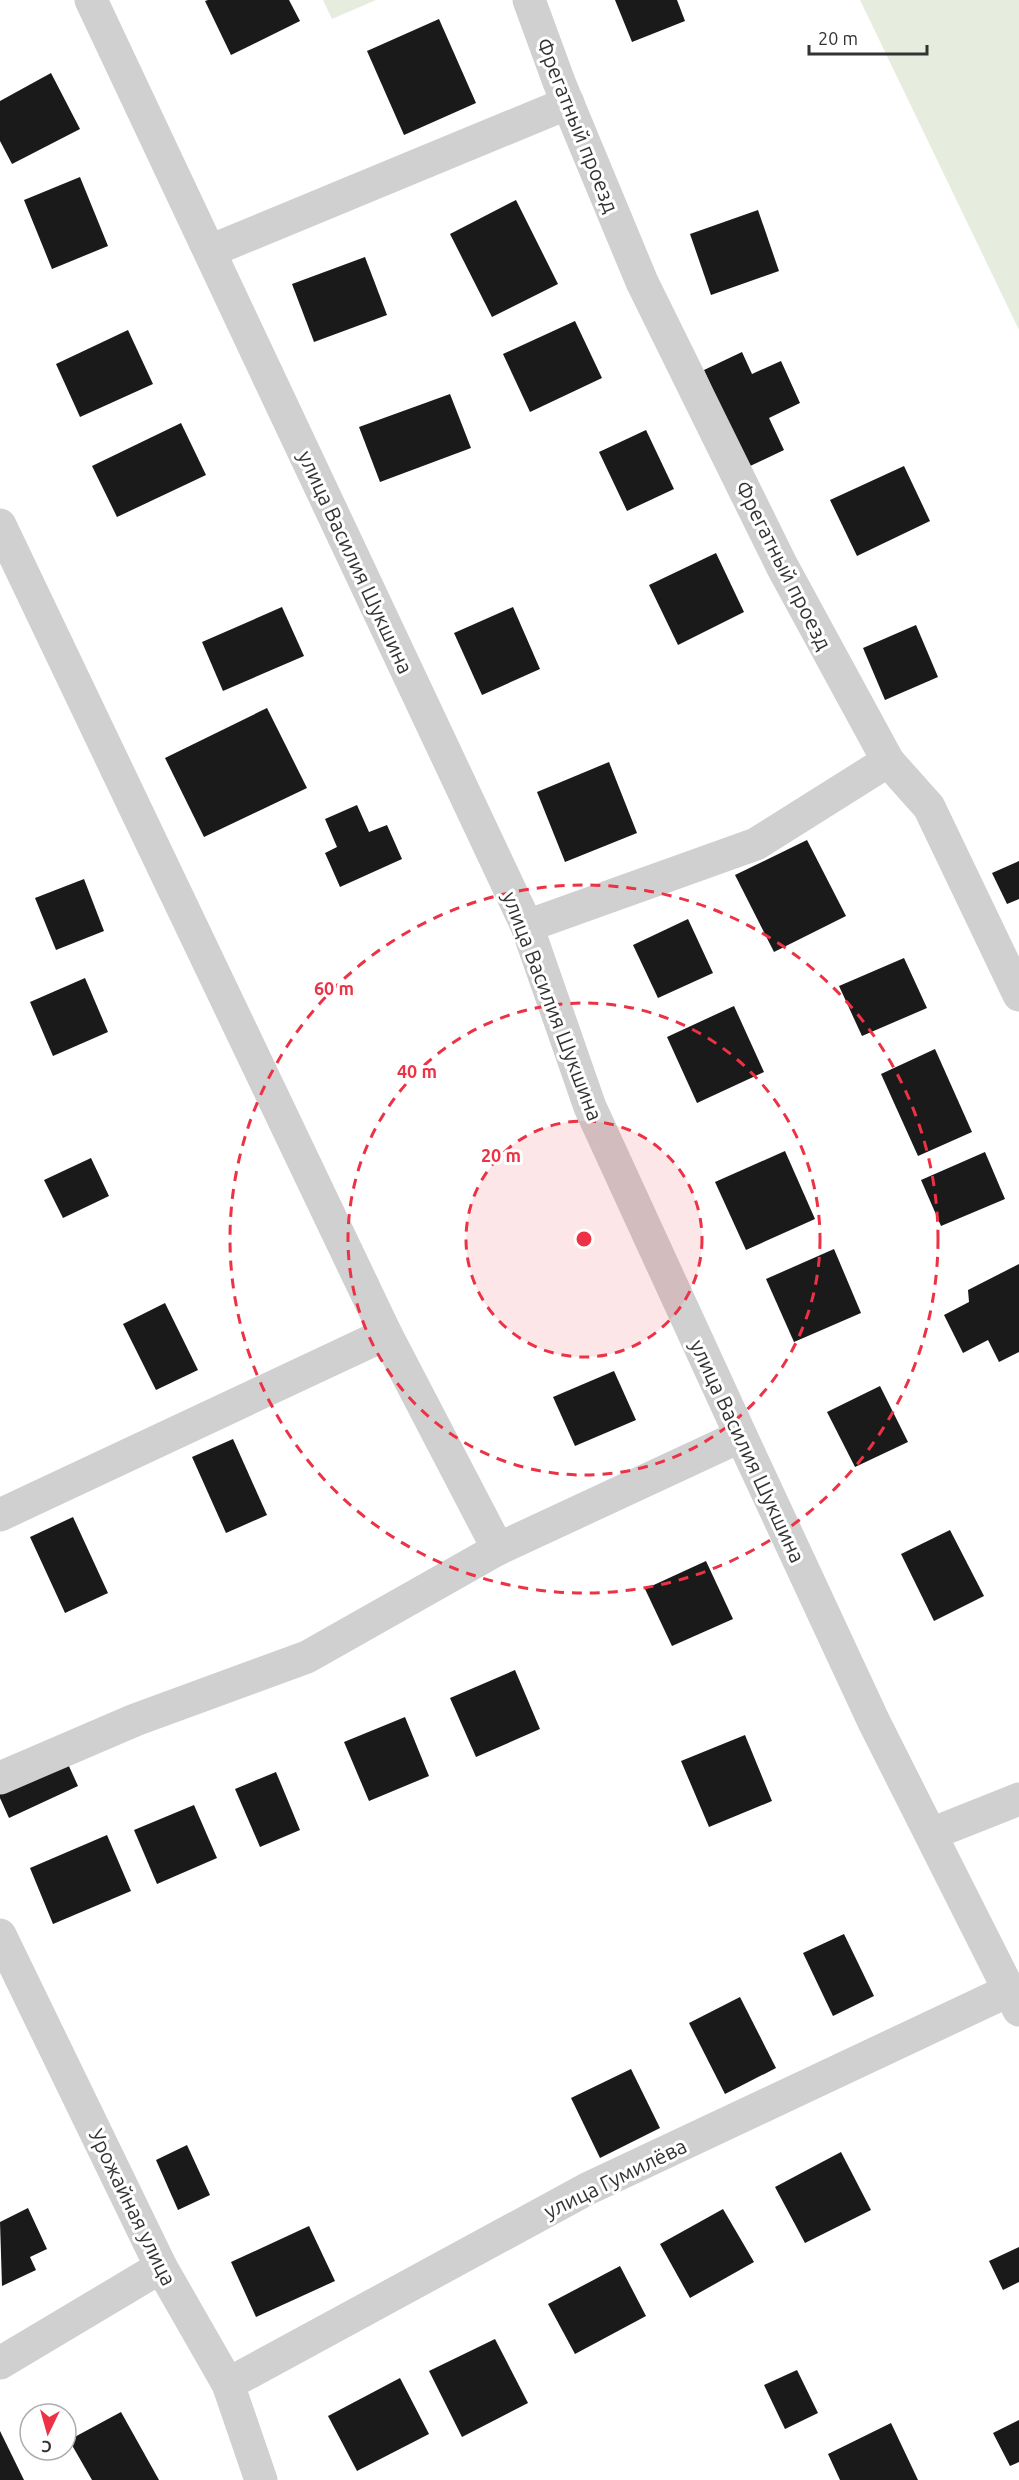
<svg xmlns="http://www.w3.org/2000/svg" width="1019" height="2480" viewBox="0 0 1019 2480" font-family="Ubuntu,sans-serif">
	<rect width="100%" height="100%" fill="#fff"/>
	<!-- green -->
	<g fill="#e6ecde">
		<polygon points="323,0 376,0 332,19"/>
		<polygon points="860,0 1019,0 1019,330"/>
	</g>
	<!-- building -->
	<g fill="#1a1a1a">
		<polygon points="208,0 289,0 300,21 231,55 205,1"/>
		<polygon points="615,0 677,0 685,21 632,42"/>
		<polygon points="439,19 476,103 404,135 367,51"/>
		<polygon points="51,73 80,129 12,164 0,141 0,101"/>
		<polygon points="80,177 108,246 52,269 24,200"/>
		<polygon points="516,200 558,284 492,317 450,234"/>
		<polygon points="758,210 779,271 711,295 690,234"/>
		<polygon points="365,257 387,315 314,342 292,284"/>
		<polygon points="575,321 602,378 530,412 503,354"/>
		<polygon points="128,330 153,384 80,417 56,364"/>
		<polygon points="742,352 752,374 781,361 800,403 769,418 784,450 748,467 704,370"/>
		<polygon points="450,394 471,448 380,482 359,427"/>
		<polygon points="181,423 206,475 117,517 92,466"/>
		<polygon points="646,430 674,489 627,511 599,452"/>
		<polygon points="904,466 930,521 857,556 830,500"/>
		<polygon points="716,553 744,612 678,645 649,585"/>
		<polygon points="282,607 304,656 223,691 202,642"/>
		<polygon points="513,607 540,669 482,695 454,633"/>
		<polygon points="916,625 938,677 885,700 863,648"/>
		<polygon points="267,708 307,788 204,837 165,758"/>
		<polygon points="609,762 637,833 565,862 537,792"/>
		<polygon points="357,805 369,832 387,825 402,859 340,887 325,853 337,847 325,819"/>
		<polygon points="807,840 846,916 774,952 735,875"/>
		<polygon points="1019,861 1019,899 1007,904 992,873"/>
		<polygon points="84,879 104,931 56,950 35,898"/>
		<polygon points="688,919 713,973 658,998 633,945"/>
		<polygon points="904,958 927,1008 862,1036 839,986"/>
		<polygon points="85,978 108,1032 53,1056 30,1002"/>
		<polygon points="734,1006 764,1072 697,1103 667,1037"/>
		<polygon points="935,1049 972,1132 918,1156 881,1074"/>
		<polygon points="785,1151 815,1219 746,1250 715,1182"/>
		<polygon points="985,1152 1005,1199 941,1226 921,1180"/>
		<polygon points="91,1158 109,1196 63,1218 44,1180"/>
		<polygon points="834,1249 861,1313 794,1342 766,1279"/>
		<polygon points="1019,1264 1019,1352 999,1362 988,1340 963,1353 944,1315 969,1302 968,1290"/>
		<polygon points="165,1303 198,1370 156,1390 123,1324"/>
		<polygon points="614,1371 636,1420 575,1446 553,1397"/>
		<polygon points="880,1386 908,1442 855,1467 827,1412"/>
		<polygon points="233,1439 267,1515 226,1533 192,1457"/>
		<polygon points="73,1517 108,1593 65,1613 30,1537"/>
		<polygon points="950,1530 984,1596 934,1621 901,1554"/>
		<polygon points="706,1561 733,1619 672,1646 645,1589"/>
		<polygon points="515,1670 540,1729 476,1757 450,1698"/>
		<polygon points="405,1717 429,1776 369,1801 344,1742"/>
		<polygon points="745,1735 772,1801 709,1827 681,1761"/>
		<polygon points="63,1753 78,1786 9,1818 0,1798 0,1782"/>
		<polygon points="276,1772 300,1830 260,1847 235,1789"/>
		<polygon points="194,1805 217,1858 157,1884 134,1830"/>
		<polygon points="107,1835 131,1891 53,1924 30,1868"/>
		<polygon points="844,1934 874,1996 833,2016 803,1953"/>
		<polygon points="740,1997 776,2068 725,2094 689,2023"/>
		<polygon points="631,2069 660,2128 600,2158 571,2098"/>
		<polygon points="187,2145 210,2195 178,2210 156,2160"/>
		<polygon points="841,2152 871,2210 805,2243 775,2187"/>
		<polygon points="28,2208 47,2249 30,2257 36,2270 2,2286 0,2222"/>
		<polygon points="723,2209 754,2262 690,2298 660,2244"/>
		<polygon points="309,2226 335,2281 256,2317 231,2262"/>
		<polygon points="1019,2247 1019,2282 1003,2290 989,2261"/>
		<polygon points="620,2266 646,2316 575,2354 548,2304"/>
		<polygon points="495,2339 528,2403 462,2437 429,2371"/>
		<polygon points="797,2370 818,2413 785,2429 764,2385"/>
		<polygon points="400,2378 429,2434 357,2471 328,2416"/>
		<polygon points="121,2412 159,2480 92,2480 69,2440"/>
		<polygon points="1019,2420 1019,2462 1010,2466 993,2433"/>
		<polygon points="891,2423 918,2480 840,2480 828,2454"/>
		<polygon points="0,2431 24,2480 0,2480"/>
	</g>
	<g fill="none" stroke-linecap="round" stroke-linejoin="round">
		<!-- minor -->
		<g stroke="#d0d0d0" stroke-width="33">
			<polyline points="91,0 527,926 590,1107 741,1436 874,1722 1019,2010"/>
			<polyline points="210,251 568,103"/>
			<polyline points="0,525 386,1334 0,1515"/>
			<polyline points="888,761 929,807 1019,995"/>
			<polyline points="527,926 756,844 888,761 782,566 642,282 559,82 529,0"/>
			<polyline points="386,1334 498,1549"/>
			<polyline points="0,1778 135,1720 307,1657 498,1549 741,1436"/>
			<polyline points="931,1834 1019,1799"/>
			<polyline points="0,1935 161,2267 228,2384 261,2480"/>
			<polyline points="0,2363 161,2267"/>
			<polyline points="228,2384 587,2189 1010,1990"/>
		</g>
	</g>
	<!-- distance rings -->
	<circle cx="584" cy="1239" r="118" fill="#ec3244" fill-opacity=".12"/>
	<g fill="none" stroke="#ec3244" stroke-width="3" stroke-dasharray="10 8">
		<circle cx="584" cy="1239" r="118"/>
		<circle cx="584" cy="1239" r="236"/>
		<circle cx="584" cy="1239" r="354"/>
	</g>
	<g text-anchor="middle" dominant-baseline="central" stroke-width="6" stroke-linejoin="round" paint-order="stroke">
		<!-- street labels -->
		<g font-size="21" fill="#333" stroke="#fff">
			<text transform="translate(578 125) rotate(68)">Фрегатный проезд</text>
			<text transform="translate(356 562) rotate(65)">улица Василия Шукшина</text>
			<text transform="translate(784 565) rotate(63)">Фрегатный проезд</text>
			<text transform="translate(553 1006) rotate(69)">улица Василия Шукшина</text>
			<text transform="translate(748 1451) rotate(65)">улица Василия Шукшина</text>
			<text transform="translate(615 2178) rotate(-26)">улица Гумилёва</text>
			<text transform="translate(133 2207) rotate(64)">Урожайная улица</text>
		</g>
	</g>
	<circle cx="584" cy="1239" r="9" fill="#ec3244" stroke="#fff" stroke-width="3"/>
	<g font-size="18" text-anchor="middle" font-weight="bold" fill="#ec3244" stroke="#fff" stroke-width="6" stroke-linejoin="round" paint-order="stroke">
		<text x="334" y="995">60 m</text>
		<text x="417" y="1078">40 m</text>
		<text x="501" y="1162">20 m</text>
	</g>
	<!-- north arrow -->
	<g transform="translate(48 2432) rotate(185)"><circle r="28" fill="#ffffff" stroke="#adadad" stroke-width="1.5"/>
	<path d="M0-4.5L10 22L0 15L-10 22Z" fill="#ec3244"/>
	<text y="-9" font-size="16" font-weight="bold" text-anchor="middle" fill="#333333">С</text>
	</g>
	<!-- scale -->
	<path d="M809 45v9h118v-9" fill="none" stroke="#333333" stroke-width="3"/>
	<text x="818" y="45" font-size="18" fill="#333333" stroke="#ffffff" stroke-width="4.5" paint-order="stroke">20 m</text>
</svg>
